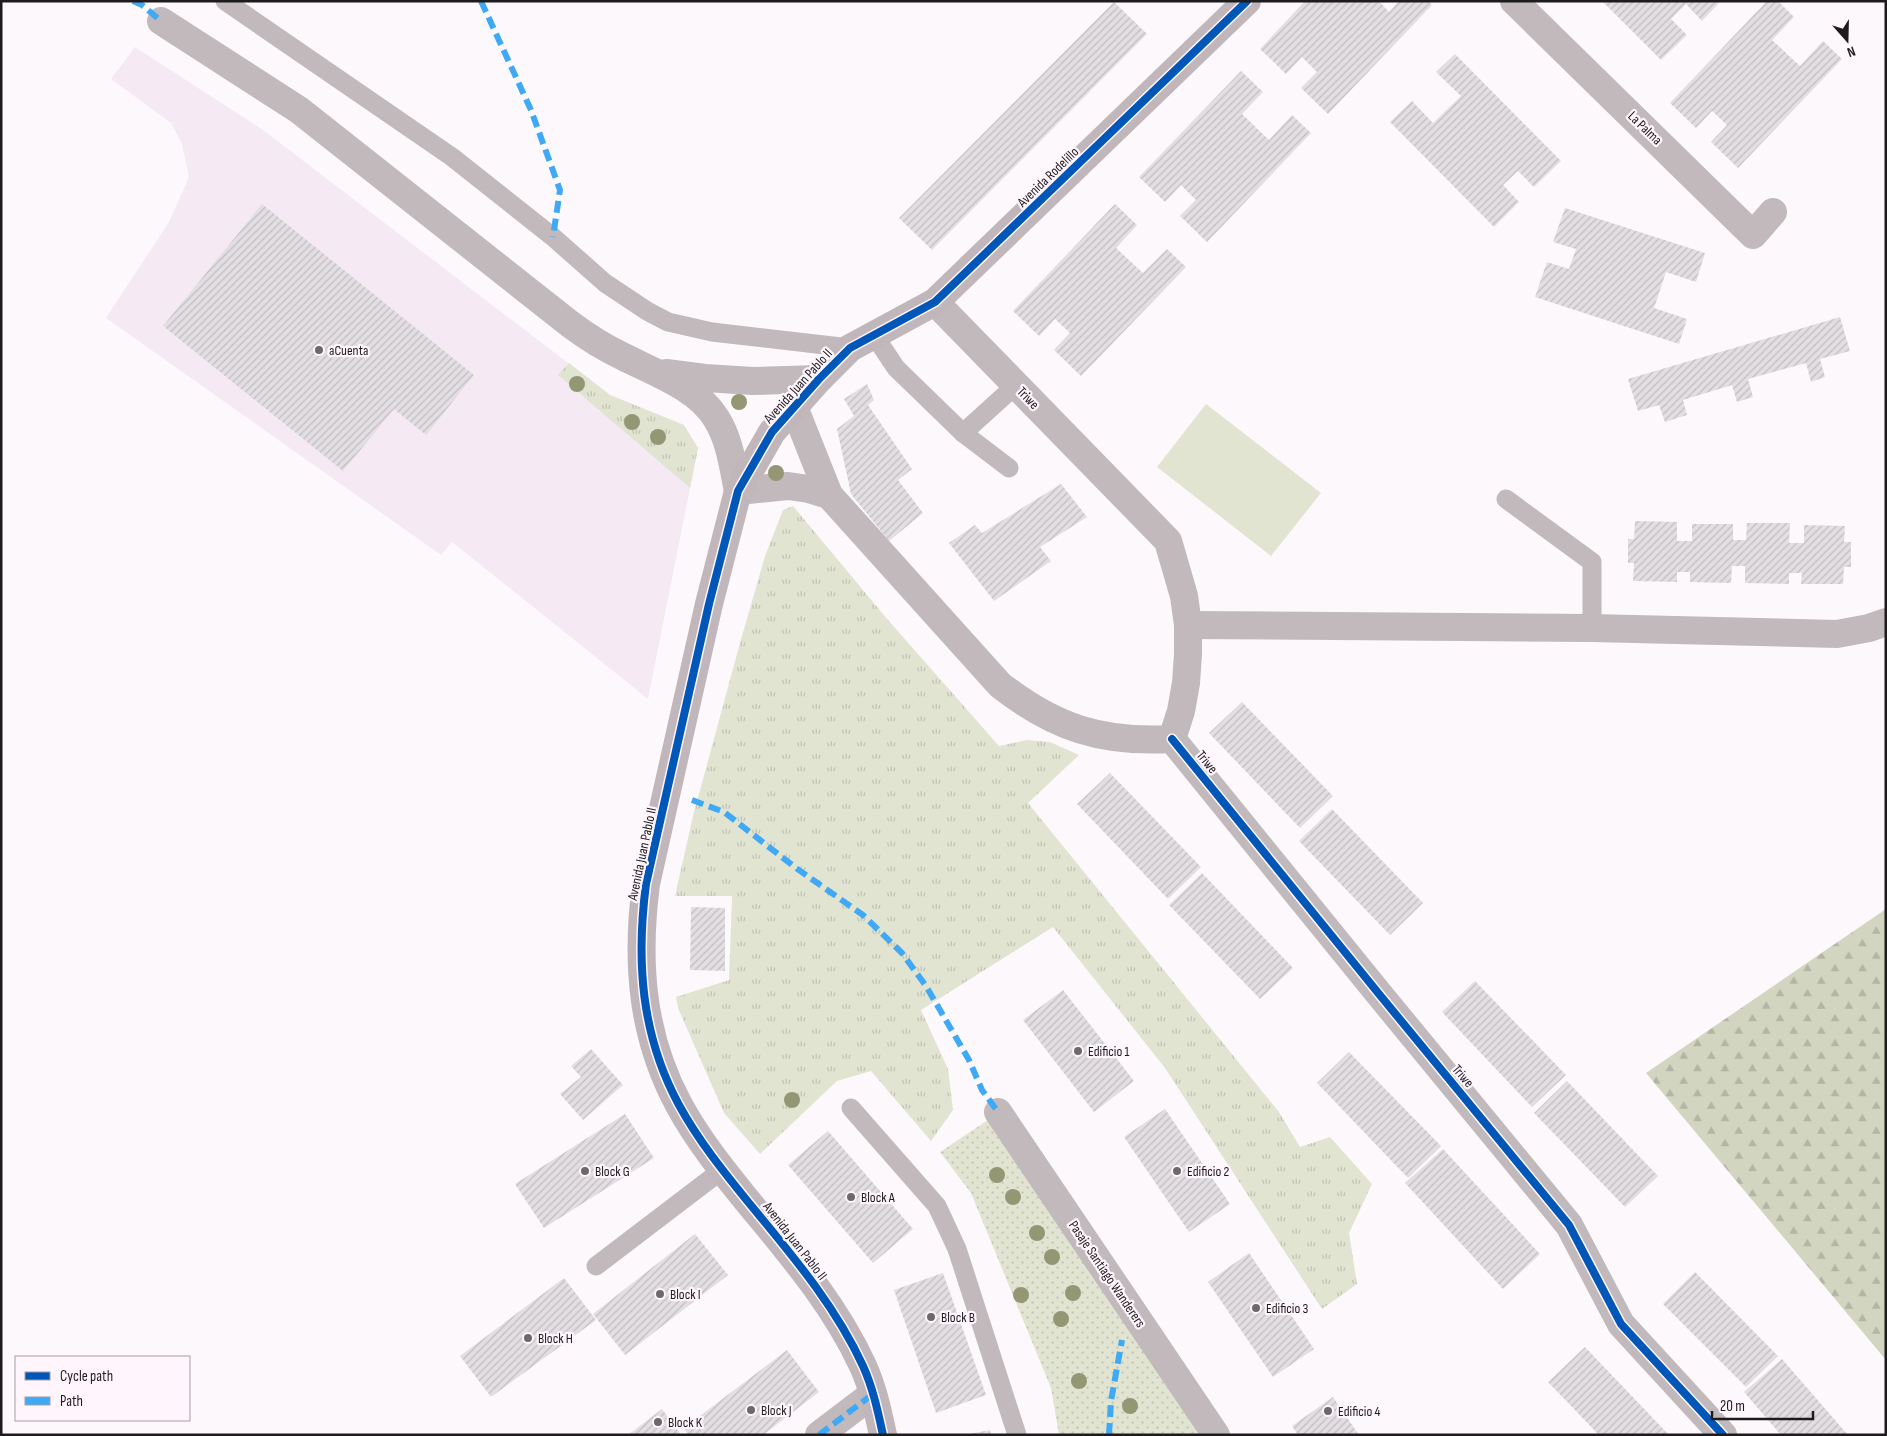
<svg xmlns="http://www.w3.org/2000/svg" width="1887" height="1436" viewBox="0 0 1887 1436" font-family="'Sofia Sans Condensed',sans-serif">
	<defs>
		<pattern id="grass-tufts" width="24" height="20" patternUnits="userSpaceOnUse" patternTransform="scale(1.25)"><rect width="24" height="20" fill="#e2e4d2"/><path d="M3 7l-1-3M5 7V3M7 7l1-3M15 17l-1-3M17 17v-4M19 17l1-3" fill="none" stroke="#c1c3b4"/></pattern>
		<pattern id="forest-firs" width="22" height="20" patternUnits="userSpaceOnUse" patternTransform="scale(1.25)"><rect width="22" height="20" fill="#d2d5c0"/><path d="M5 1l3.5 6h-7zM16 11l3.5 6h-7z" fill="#b4b6a5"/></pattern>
		<pattern id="park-dots" width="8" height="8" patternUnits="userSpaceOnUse" patternTransform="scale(1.25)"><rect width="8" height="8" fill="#e2e4d2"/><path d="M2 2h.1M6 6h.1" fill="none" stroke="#c1c3b4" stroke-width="1.8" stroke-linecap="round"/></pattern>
		<pattern id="building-hatch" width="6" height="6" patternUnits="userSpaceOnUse" patternTransform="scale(1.25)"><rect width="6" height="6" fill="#e2dee1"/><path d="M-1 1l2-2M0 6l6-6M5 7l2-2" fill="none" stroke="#c1bec1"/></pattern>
	</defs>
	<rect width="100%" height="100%" fill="#fdf8fc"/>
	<!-- built -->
	<polygon fill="#f5eaf4" points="135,47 263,130 610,395 684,425 698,448 648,699 452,542 441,555 106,318 169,222 189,177 182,144 171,123 111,79"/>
	<!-- grass -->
	<g fill="url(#grass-tufts)">
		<polygon points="569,363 610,395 684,425 698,448 690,488 558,375"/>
		<polygon points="793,506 888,620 999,746 1027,740 1050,742 1079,755 1028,803 1279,1112 1300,1147 1330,1137 1372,1184 1349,1233 1357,1284 1322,1309 1165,1068 1053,927 921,1010 948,1069 953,1110 931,1141 871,1071 837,1081 760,1154 724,1113 678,1008 676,997 729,980 732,896 675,896 693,816 740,643 765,556 783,510"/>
	</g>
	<!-- forest -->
	<polygon fill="url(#forest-firs)" points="1886,909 1886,1360 1646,1073"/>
	<!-- park -->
	<polygon fill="url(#park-dots)" points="988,1120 1199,1435 1059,1435 1051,1388 971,1193 940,1152"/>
	<!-- garden -->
	<polygon fill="#e2e4d2" points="1206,404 1321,493 1271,556 1157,467"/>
	<!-- building -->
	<g fill="url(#building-hatch)">
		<polygon points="1305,1 1379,1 1389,12 1399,1 1428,1 1432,5 1328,114 1301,88 1317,72 1302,57 1286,74 1260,49"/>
		<polygon points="1602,1 1721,1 1702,21 1686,4 1671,19 1687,35 1661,60"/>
		<polygon points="1767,1 1778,1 1794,17 1772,40 1800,66 1823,41 1842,59 1738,168 1711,142 1727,125 1712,111 1696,128 1670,103"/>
		<polygon points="1114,2 1147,34 932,250 899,218"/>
		<polygon points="1455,54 1561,161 1534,187 1518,171 1503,185 1519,202 1494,227 1390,122 1412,101 1433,123 1461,96 1436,72"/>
		<polygon points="1241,71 1263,92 1242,114 1269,140 1292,115 1311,133 1207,242 1180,216 1196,200 1181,185 1165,202 1139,177"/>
		<polygon points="262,204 474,375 426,435 394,409 343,471 163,326"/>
		<polygon points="1115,204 1137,225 1116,248 1143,273 1167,249 1186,267 1081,376 1054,350 1070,333 1055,319 1039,336 1013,311"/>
		<polygon points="1565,208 1705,253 1696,282 1666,272 1654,308 1687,319 1679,344 1535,297 1547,262 1569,269 1576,249 1553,242"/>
		<polygon points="1840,317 1850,351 1820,359 1825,377 1811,382 1806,363 1748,379 1753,397 1737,402 1732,385 1683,400 1687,415 1665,422 1659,405 1638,411 1628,379"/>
		<polygon points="867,384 874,400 868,405 912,469 898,480 923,513 889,541 851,494 837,429 854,416 844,399"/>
		<polygon points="1061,484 1087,517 1040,547 1051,561 994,601 949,543 975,525 982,533"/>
		<polygon points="1635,521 1677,522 1677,541 1692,541 1692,524 1733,524 1733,540 1746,540 1747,523 1790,523 1789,543 1804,543 1804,525 1845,526 1844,542 1851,542 1851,567 1844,567 1843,584 1801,584 1802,573 1789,573 1789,584 1745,583 1745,566 1732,566 1731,583 1690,582 1690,572 1677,572 1677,582 1633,581 1634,563 1628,563 1628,539 1634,539"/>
		<polygon points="1242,702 1333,796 1300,828 1209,733"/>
		<polygon points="1110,773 1201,867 1168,899 1077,804"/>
		<polygon points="1332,809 1423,903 1390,935 1299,841"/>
		<polygon points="1202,873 1293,968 1260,999 1169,905"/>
		<polygon points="691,907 725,908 725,971 690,970"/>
		<polygon points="1475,981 1566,1075 1532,1107 1442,1012"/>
		<polygon points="1063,990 1134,1081 1094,1112 1023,1020"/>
		<polygon points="591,1049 623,1085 583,1120 560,1094 581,1077 571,1066"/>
		<polygon points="1349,1052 1441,1146 1408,1178 1317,1083"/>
		<polygon points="1567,1081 1658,1176 1625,1207 1534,1113"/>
		<polygon points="1165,1109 1230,1204 1189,1232 1124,1137"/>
		<polygon points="625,1114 654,1158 544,1228 515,1184"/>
		<polygon points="828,1131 913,1229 873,1263 788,1165"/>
		<polygon points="1443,1149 1540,1254 1503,1289 1405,1183"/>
		<polygon points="695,1234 728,1275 625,1355 593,1314"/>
		<polygon points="1249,1253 1314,1349 1273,1377 1208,1282"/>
		<polygon points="1695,1272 1778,1356 1746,1387 1663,1304"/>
		<polygon points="943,1273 986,1395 936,1413 894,1290"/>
		<polygon points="564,1278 596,1320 491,1397 460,1356"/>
		<polygon points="1585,1347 1669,1435 1599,1435 1548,1382"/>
		<polygon points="787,1350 819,1392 763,1435 688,1435 684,1428"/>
		<polygon points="1782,1359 1848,1435 1781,1435 1744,1392"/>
		<polygon points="1333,1397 1359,1435 1298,1435 1292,1426"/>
		<polygon points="662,1409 681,1435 628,1435"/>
		<polygon points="990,1430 991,1435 969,1435 969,1434"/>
	</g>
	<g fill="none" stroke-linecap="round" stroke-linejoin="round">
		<!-- lane -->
		<g stroke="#c1b9bb" stroke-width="19">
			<polyline points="225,1 452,157 553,237 605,283 647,311 668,322 712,332 850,348"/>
			<polyline points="874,335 896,368 963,433 1009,468"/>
			<polyline points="963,433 1016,385"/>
			<polyline points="1506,499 1592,562 1592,628"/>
			<polyline points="851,1108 937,1206 957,1249 1017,1435"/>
			<polyline points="596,1266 722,1170"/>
		</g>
		<!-- street -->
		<g stroke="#c1b9bb" stroke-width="28">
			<polyline points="1514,1 1753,235 1773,212"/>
			<path d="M161 21 299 110 570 324C586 336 603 347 622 356 653 372 697 387 716 418 730 440 733 467 738 491L788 486 809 489 829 495"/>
			<polyline points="935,302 1168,541 1184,596 1188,625 1188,654 1186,683 1181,711 1172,739"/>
			<polyline points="666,373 705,378 753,381 819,379"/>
			<path d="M794 407 829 495 1000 685C1055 728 1102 743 1172 739"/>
			<polyline points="1188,625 1592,628 1837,634 1869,628 1886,622"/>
			<polyline points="1172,739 1379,994 1569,1225 1621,1324 1723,1435"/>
			<polyline points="998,1112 1216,1435"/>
			<polyline points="819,1435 873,1394"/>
		</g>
		<!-- secondary -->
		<path stroke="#c1b7ba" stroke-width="28" d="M883 1435C878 1412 873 1388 863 1366 835 1305 791 1254 749 1203 723 1171 698 1140 679 1105 641 1035 636 961 646 884L709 604 738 491 772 432 819 379 850 348 935 302 1247 1"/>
		<!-- quiet -->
		<g stroke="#3fa9f5" stroke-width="6" stroke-dasharray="12 6" stroke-linecap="butt">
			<polyline points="133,1 142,5 161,21"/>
			<polyline points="481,1 531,110 560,190 553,237"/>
			<polyline points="692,800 724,812 796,868 863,915 902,953 926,986 969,1060 982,1090 998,1112"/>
			<polyline points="819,1435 873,1394"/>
			<polyline points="1109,1435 1111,1401 1122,1340"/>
		</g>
		<!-- cycleway casing -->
		<g stroke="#fff6fd" stroke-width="11">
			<g id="cycleway">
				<polyline points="1172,739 1379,994 1569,1225 1621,1324 1723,1435"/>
				<path d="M883 1435C878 1412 873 1388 863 1366 835 1305 791 1254 749 1203 723 1171 698 1140 679 1105 641 1035 636 961 646 884L709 604 738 491 772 432 819 379 850 348 935 302 1247 1"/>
			</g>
		</g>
		<!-- cycleway -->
		<use href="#cycleway" stroke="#0057b8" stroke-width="8"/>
	</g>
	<!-- trees -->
	<g fill="#949774">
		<circle cx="577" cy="384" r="8"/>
		<circle cx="739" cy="402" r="8"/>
		<circle cx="632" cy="422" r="8"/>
		<circle cx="658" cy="437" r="8"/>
		<circle cx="776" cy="473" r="8"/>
		<circle cx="792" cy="1100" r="8"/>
		<circle cx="997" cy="1175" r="8"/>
		<circle cx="1013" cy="1197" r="8"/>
		<circle cx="1037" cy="1233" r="8"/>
		<circle cx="1052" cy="1257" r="8"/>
		<circle cx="1073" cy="1293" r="8"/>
		<circle cx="1021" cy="1295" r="8"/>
		<circle cx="1061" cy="1319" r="8"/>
		<circle cx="1079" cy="1381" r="8"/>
		<circle cx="1130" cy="1406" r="8"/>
	</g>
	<!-- markers -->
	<g fill="#6c686b" stroke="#fff6fd" stroke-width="2">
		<circle cx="319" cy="350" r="5"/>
		<circle cx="1078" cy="1051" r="5"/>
		<circle cx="585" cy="1171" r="5"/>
		<circle cx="1177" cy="1171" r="5"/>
		<circle cx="851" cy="1197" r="5"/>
		<circle cx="660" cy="1294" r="5"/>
		<circle cx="1256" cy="1308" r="5"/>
		<circle cx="931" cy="1317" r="5"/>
		<circle cx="528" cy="1338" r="5"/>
		<circle cx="751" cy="1410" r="5"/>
		<circle cx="1328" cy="1411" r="5"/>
		<circle cx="658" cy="1422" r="5"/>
	</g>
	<g text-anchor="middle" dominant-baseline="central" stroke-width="4.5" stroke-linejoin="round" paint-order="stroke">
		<!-- street labels -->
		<g font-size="14" fill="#1e1b1d" stroke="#fff6fd">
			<text transform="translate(1645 128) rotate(44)">La Palma</text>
			<text transform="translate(1048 177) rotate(-44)">Avenida Rodelillo</text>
			<text transform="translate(798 386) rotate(-48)">Avenida Juan Pablo II</text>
			<text transform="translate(1028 398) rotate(46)">Triwe</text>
			<text transform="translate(1207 762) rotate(51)">Triwe</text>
			<text transform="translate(642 854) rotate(-78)">Avenida Juan Pablo II</text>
			<text transform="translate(1463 1076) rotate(50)">Triwe</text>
			<text transform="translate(795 1241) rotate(52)">Avenida Juan Pablo II</text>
			<text transform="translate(1107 1274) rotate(56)">Pasaje Santiago Wanderers</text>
		</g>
		<!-- poi labels -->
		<g font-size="14" fill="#1e1b1d" stroke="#fff6fd" text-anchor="start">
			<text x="329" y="350">aCuenta</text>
			<text x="1088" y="1051">Edificio 1</text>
			<text x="595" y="1171">Block G</text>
			<text x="1187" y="1171">Edificio 2</text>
			<text x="861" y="1197">Block A</text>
			<text x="670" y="1294">Block I</text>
			<text x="1266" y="1308">Edificio 3</text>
			<text x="941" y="1317">Block B</text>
			<text x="538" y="1338">Block H</text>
			<text x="761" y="1410">Block J</text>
			<text x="1338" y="1411">Edificio 4</text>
			<text x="668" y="1422">Block K</text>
		</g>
	</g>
	<!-- border -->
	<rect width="1887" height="1436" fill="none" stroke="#1e1b1d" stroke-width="5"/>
	<!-- legend -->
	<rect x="15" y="1356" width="175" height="65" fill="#fff6fd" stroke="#a59ea3"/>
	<rect x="25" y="1372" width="25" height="8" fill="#0057b8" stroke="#a59ea3"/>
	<text x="60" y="1381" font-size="15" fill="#1e1b1d">Cycle path</text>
	<rect x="25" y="1397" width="25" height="8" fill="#3fa9f5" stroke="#a59ea3"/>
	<text x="60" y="1406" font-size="15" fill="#1e1b1d">Path</text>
	<!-- north arrow -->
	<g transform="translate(1847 40) rotate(160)" stroke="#fff6fd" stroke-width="4" paint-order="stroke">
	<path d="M0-4L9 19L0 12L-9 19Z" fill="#1e1b1d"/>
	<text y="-8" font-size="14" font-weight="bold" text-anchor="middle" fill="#1e1b1d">N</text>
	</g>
	<!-- scale -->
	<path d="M1712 1411v8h101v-8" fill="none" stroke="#1e1b1d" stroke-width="2.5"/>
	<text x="1720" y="1411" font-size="15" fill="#1e1b1d" stroke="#fff6fd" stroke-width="4" paint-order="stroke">20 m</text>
</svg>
